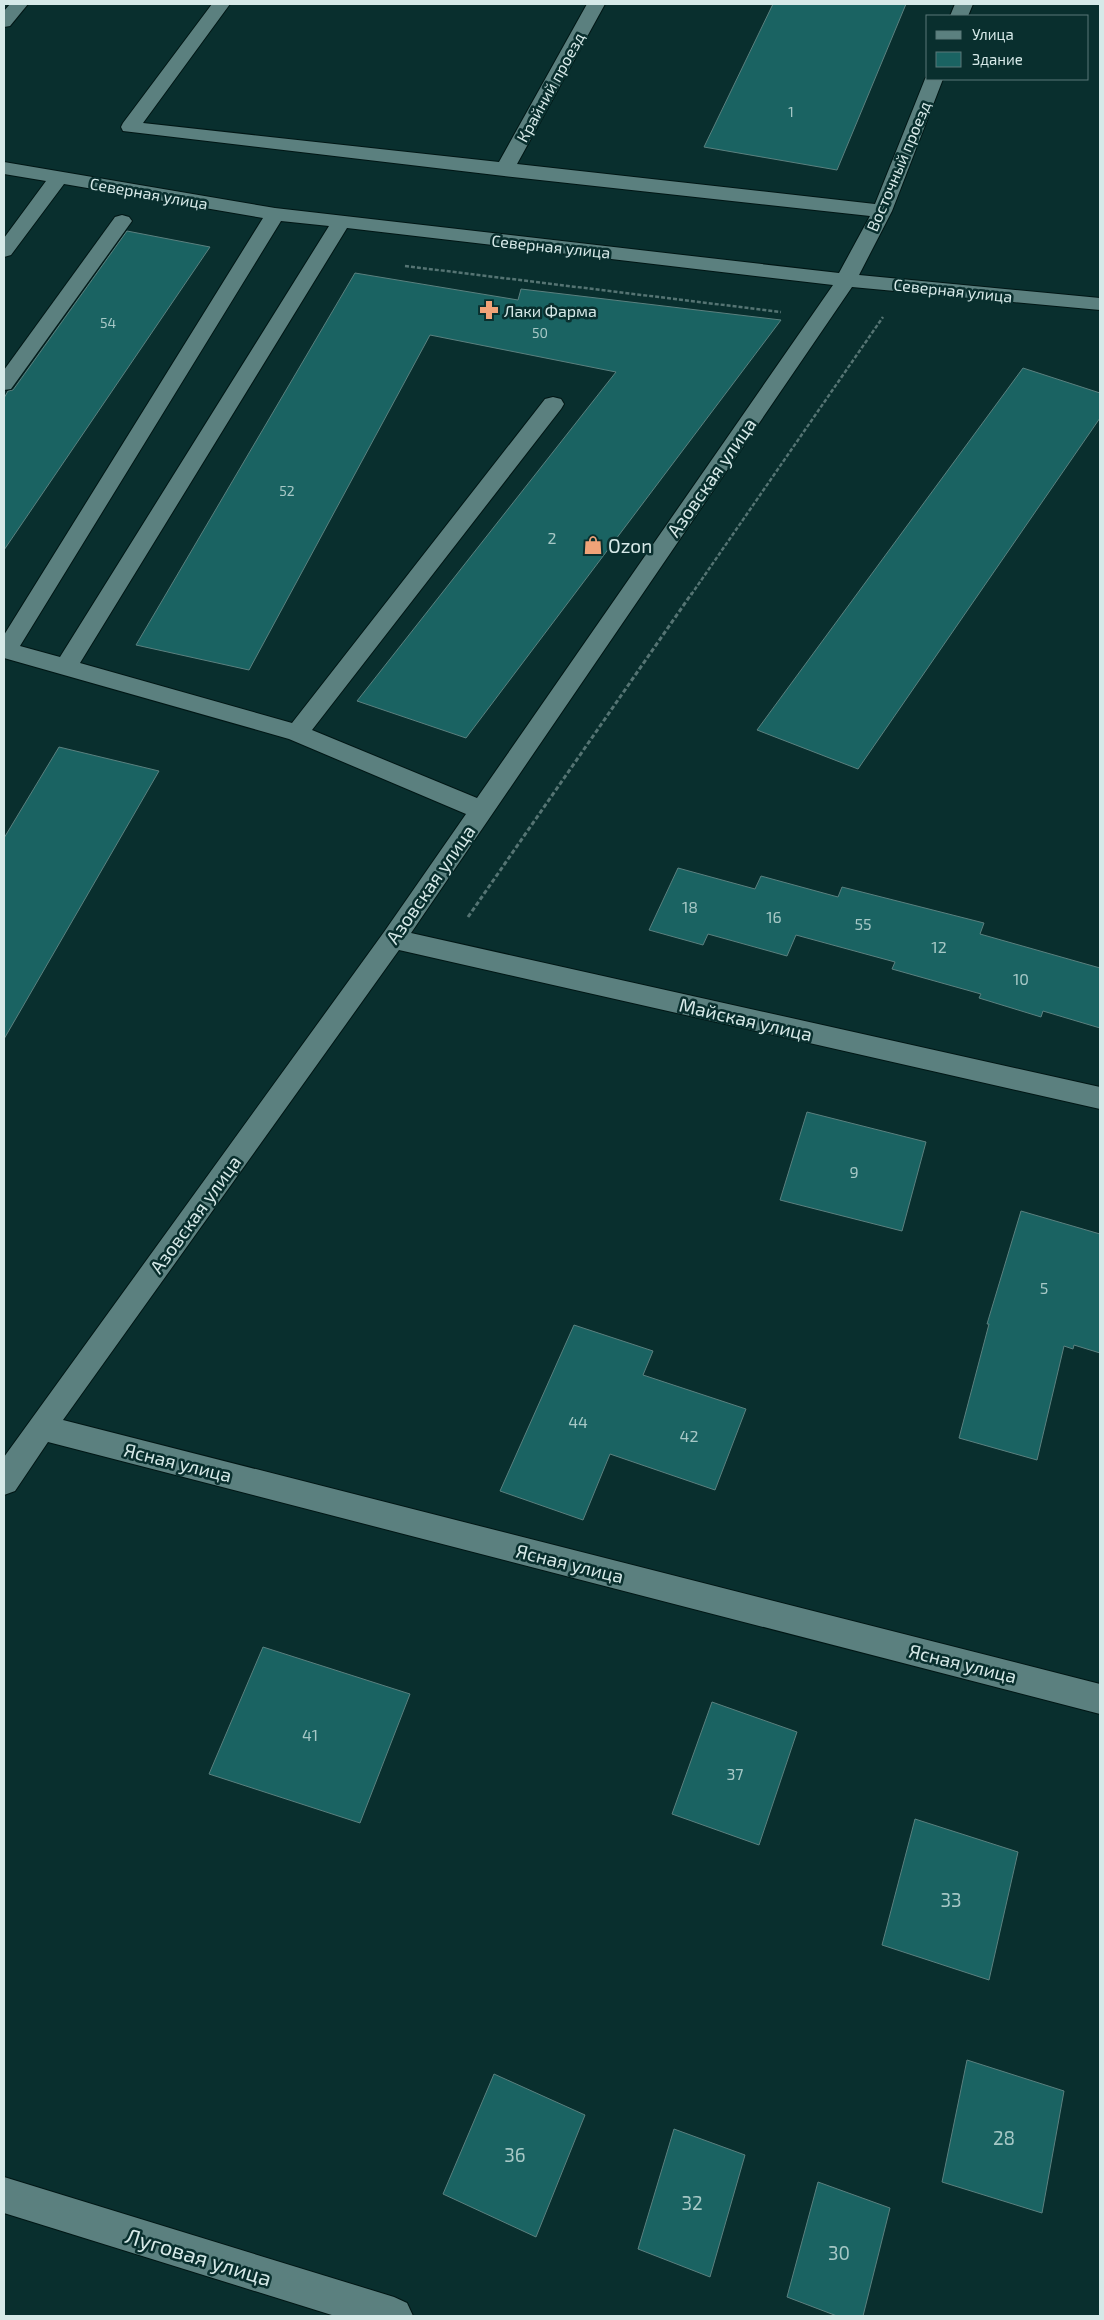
<svg xmlns="http://www.w3.org/2000/svg" width="1104" height="2320" viewBox="0 0 1104 2320" font-family="'Exo 2',sans-serif">
	<rect width="100%" height="100%" fill="#092f2e"/>
	<!-- building -->
	<g fill="#1a6362" stroke="#5b807f">
		<polygon points="773,4 906,4 837,170 704,147"/>
		<polygon points="127,231 210,247 4,550 4,398 8,391 13,390"/>
		<polygon points="355,273 518,300 521,289 781,320 466,738 357,701 616,372 430,335 249,670 136,645"/>
		<polygon points="1023,368 1100,393 1100,418 858,769 757,730"/>
		<polygon points="59,747 159,771 4,1039 4,838"/>
		<polygon points="678,868 755,889 761,876 838,897 842,887 984,923 980,934 1100,968 1100,1028 1043,1011 1041,1017 979,998 981,994 892,969 895,962 796,935 787,956 708,934 703,945 649,930"/>
		<polygon points="807,1112 926,1142 902,1231 780,1200"/>
		<polygon points="1021,1211 1100,1234 1100,1353 1074,1345 1073,1349 1064,1346 1037,1460 959,1438 989,1324 987,1324"/>
		<polygon points="574,1325 653,1351 643,1375 746,1409 715,1490 610,1454 583,1520 500,1491"/>
		<polygon points="263,1647 410,1694 360,1823 209,1774"/>
		<polygon points="712,1702 797,1732 759,1845 672,1814"/>
		<polygon points="915,1819 1018,1852 989,1980 882,1945"/>
		<polygon points="967,2060 1064,2091 1042,2213 942,2182"/>
		<polygon points="494,2074 585,2115 536,2237 443,2194"/>
		<polygon points="674,2129 745,2155 710,2277 638,2249"/>
		<polygon points="818,2182 890,2208 863,2316 837,2316 787,2297"/>
	</g>
	<g fill="none" stroke-linecap="round" stroke-linejoin="round">
		<!-- minor casing -->
		<g stroke="#001615" stroke-width="2">
			<g id="minor">
				<polygon points="10,4 28,4 10,26 4,27 4,11"/>
				<path d="M212 4H230L143 123 499 162 587 4H605L517 164 875 204 925 79 928 75V79H943L892 211 859 275 1100 298V310L852 287 411 933 1100 1087V1109L399 950 63 1420 1100 1684V1714L48 1442 15 1491 4 1495V1457L384 932 466 814 289 739 4 658V635L263 218 64 184 11 255 4 257V238L46 181 4 174V162L275 208 839 273 870 216 504 176 123 131 121 127 123 123ZM281 221 329 226 60 657 20 646ZM347 228 833 285 477 798 312 730 561 409 564 404 561 399 553 397 545 399 292 723 80 663Z"/>
				<polygon points="955,4 973,4 968,16 950,16"/>
				<polygon points="122,215 129,217 132,221 11,389 4,390 4,370 115,217"/>
				<polygon points="4,2177 394,2297 407,2303 413,2316 335,2316 4,2213"/>
			</g>
		</g>
		<!-- path-far1 -->
		<g stroke="#557473" stroke-width="2.5" stroke-dasharray="4 2" stroke-linecap="butt">
			<polyline points="405,266 781,312"/>
			<polyline points="691,595 883,317"/>
		</g>
		<!-- path -->
		<polyline stroke="#557473" stroke-width="3" stroke-dasharray="4.5 2.5" stroke-linecap="butt" points="468,917 692,593"/>
		<!-- minor -->
		<use href="#minor" fill="#5b807f" fill-rule="evenodd"/>
	</g>
	<!-- icons -->
	<defs>
		<g id="pharmacy-bare" transform="scale(1.5)"><path d="M-2-6h4v4h4v4h-4v4h-4v-4h-4v-4h4Z" fill="#f0a378" stroke="#092f2e" stroke-width="2.5" paint-order="stroke"/></g>
		<g id="shop-bare" transform="scale(1.5)"><path d="M-5-2.5h2.3a2.7 3.5 0 0 1 5.4 0H5L5.5 6h-11ZM-1.5-2.5h3a1.5 2.3 0 0 0-3 0Z" fill="#f0a378" stroke="#092f2e" stroke-width="2.5" paint-order="stroke"/></g>
	</defs>
	<g fill-rule="evenodd">
		<use href="#pharmacy-bare" x="489" y="310"/>
		<use href="#shop-bare" x="593" y="545"/>
	</g>
	<g text-anchor="middle" dominant-baseline="central" stroke-width="5" stroke-linejoin="round" paint-order="stroke">
		<!-- far-number labels -->
		<g font-size="14" fill="#a7c8c6">
			<text x="791" y="111">1</text>
			<text x="108" y="322">54</text>
			<text x="540" y="332">50</text>
			<text x="287" y="490">52</text>
		</g>
		<!-- far-street labels -->
		<g font-size="16" fill="#d6e9e8" stroke="#092f2e">
			<text transform="translate(550 87) rotate(-61)">Крайний проезд</text>
			<text transform="translate(898 166) rotate(-67)">Восточный проезд</text>
			<text transform="translate(149 193) rotate(10)">Северная улица</text>
			<text transform="translate(551 246) rotate(6)">Северная улица</text>
			<text transform="translate(953 290) rotate(6)">Северная улица</text>
		</g>
		<!-- far-poi labels -->
		<g font-size="16" fill="#d6e9e8" stroke="#092f2e" text-anchor="start">
			<text x="504" y="310">Лаки Фарма</text>
		</g>
		<!-- number labels -->
		<g font-size="16" fill="#a7c8c6">
			<text x="552" y="537">2</text>
			<text x="690" y="906">18</text>
			<text x="774" y="916">16</text>
			<text x="863" y="923">55</text>
			<text x="939" y="946">12</text>
			<text x="1021" y="978">10</text>
			<text x="854" y="1171">9</text>
			<text x="1044" y="1287">5</text>
			<text x="578" y="1421">44</text>
			<text x="689" y="1435">42</text>
			<text x="310" y="1734">41</text>
			<text x="735" y="1773">37</text>
		</g>
		<!-- street labels -->
		<g font-size="19" fill="#d6e9e8" stroke="#092f2e">
			<text transform="translate(711 477) rotate(-55)">Азовская улица</text>
			<text transform="translate(430 884) rotate(-55)">Азовская улица</text>
			<text transform="translate(746 1019) rotate(13)">Майская улица</text>
			<text transform="translate(195 1214) rotate(-54)">Азовская улица</text>
			<text transform="translate(178 1462) rotate(14)">Ясная улица</text>
			<text transform="translate(570 1563) rotate(14)">Ясная улица</text>
			<text transform="translate(963 1663) rotate(14)">Ясная улица</text>
		</g>
		<!-- poi labels -->
		<g font-size="19" fill="#d6e9e8" stroke="#092f2e" text-anchor="start">
			<text x="608" y="545">Ozon</text>
		</g>
		<!-- near-number labels -->
		<g font-size="19" fill="#a7c8c6">
			<text x="951" y="1899">33</text>
			<text x="1004" y="2137">28</text>
			<text x="515" y="2154">36</text>
			<text x="692" y="2202">32</text>
			<text x="839" y="2252">30</text>
		</g>
		<!-- near-street labels -->
		<g font-size="22" fill="#d6e9e8" stroke="#092f2e">
			<text transform="translate(199 2256) rotate(17)">Луговая улица</text>
		</g>
	</g>
	<!-- border -->
	<rect width="1104" height="2320" fill="none" stroke="#d6e9e8" stroke-width="10"/>
	<!-- legend -->
	<rect x="926" y="15" width="162" height="65" fill="#092f2e" stroke="#5b7978"/>
	<rect x="936" y="31" width="25" height="8" fill="#5b807f" stroke="#5b7978"/>
	<text x="972" y="40" font-size="15" fill="#d6e9e8">Улица</text>
	<rect x="936" y="52" width="25" height="15" fill="#1a6362" stroke="#5b7978"/>
	<text x="972" y="65" font-size="15" fill="#d6e9e8">Здание</text>
</svg>
